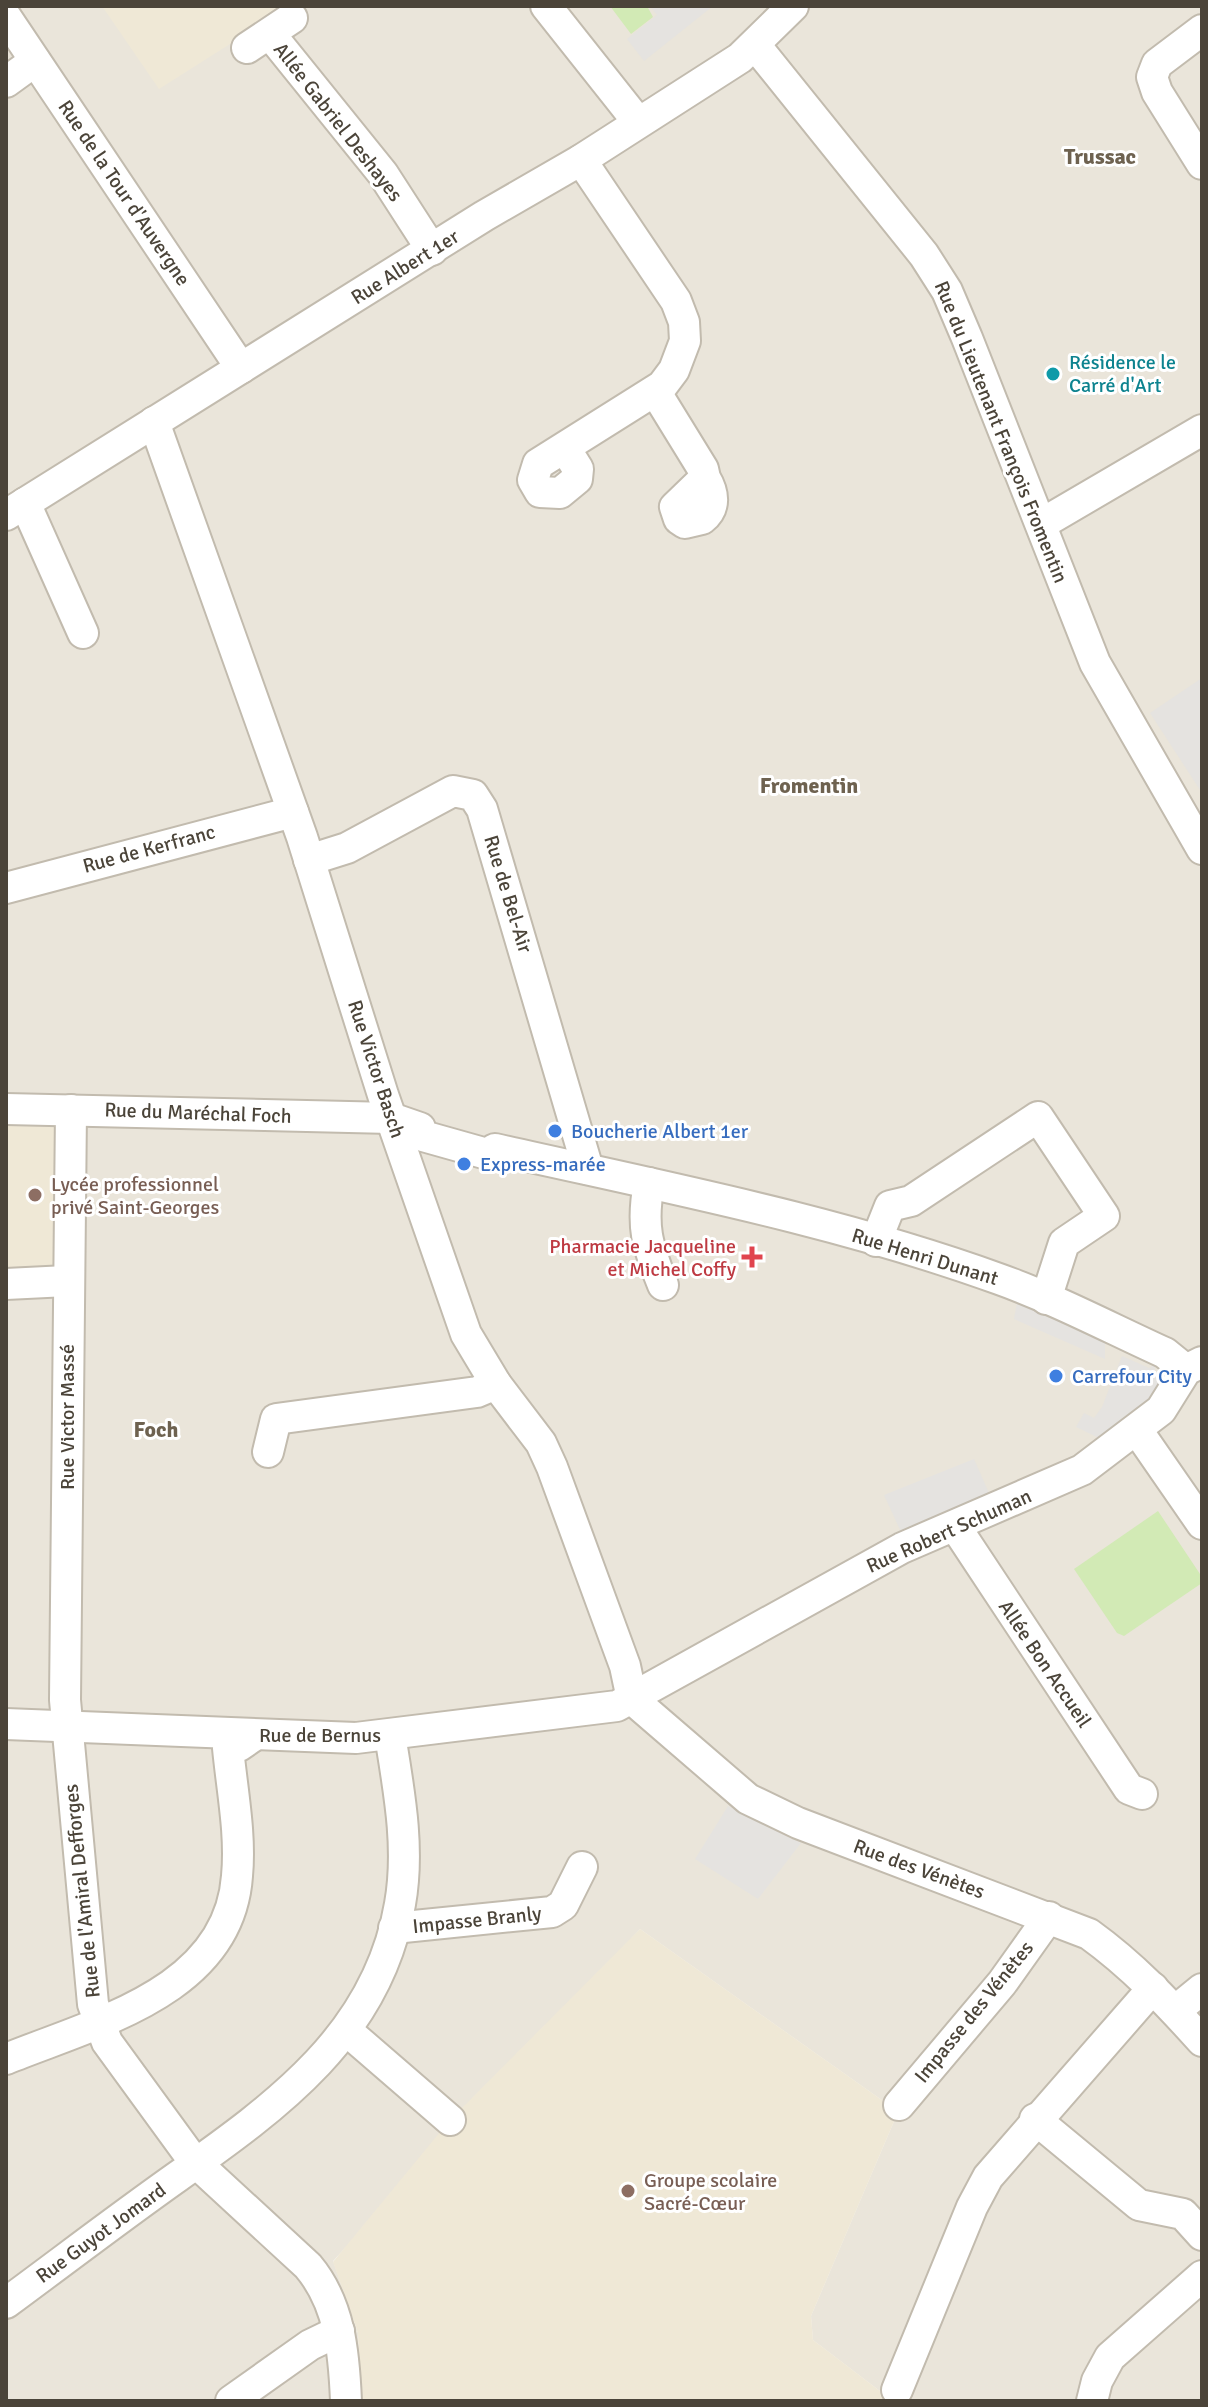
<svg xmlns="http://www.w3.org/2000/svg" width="1208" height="2407" viewBox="0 0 1208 2407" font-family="Signika,sans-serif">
	<rect width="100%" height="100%" fill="#f6f3ec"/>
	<!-- residential -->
	<polygon fill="#eae5da" points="6,6 1202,6 1202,2401 893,2401 813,2340 811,2316 895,2119 886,2103 640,1929 333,2261 358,2333 361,2401 6,2401"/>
	<!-- education -->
	<g fill="#efe8d6">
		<polygon points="102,6 290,6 159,89"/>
		<polygon points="6,1124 62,1125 67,1265 6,1269"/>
		<polygon points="640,1929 886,2103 895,2119 811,2316 813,2340 893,2401 361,2401 358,2333 333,2262 450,2120"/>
	</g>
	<!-- green -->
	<g fill="#d2eab5">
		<polygon points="610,6 647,6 653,17 631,34"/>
		<polygon points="1158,1511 1202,1577 1202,1583 1124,1636 1117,1633 1074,1569"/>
	</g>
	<!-- parking -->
	<g fill="#e5e3e0">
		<polygon points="650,6 713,6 644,61 627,39 657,15"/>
		<polygon points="1202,678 1202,793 1150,713"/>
		<polygon points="1017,1302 1105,1341 1105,1359 1014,1319"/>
		<polygon points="1122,1356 1149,1368 1154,1365 1159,1384 1154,1402 1101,1439 1076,1427 1084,1413 1094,1418 1102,1407"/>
		<polygon points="974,1459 989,1493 901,1532 884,1495"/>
		<polygon points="728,1806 801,1843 758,1899 695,1859"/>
	</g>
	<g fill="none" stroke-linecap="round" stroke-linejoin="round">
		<!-- minor casing -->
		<g stroke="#c2bbae" stroke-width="34">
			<g id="minor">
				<polyline points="546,6 638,122"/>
				<polyline points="6,17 241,368"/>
				<polyline points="1202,30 1157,64 1152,77 1157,92 1202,164"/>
				<polyline points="270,34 383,174 432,250"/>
				<polyline points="755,45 924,255 947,291 967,338 1095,663 1202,849"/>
				<polyline points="247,48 292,18"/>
				<polyline points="6,82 35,61"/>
				<path d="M655 391 703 469 705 478 675 507 679 519 685 523 702 519C716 508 714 493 705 478"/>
				<polyline points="154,422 302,837 383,1095 466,1334 496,1384 541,1443 552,1467 625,1666 632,1699"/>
				<polyline points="565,448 578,469 577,479 560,493 540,492 533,480 538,464 662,386 674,370 685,341 684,322 676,301 581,160"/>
				<polyline points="25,503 83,633"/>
				<polyline points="6,515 484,216 581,160 740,58 793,6"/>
				<polyline points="1043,523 1202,430"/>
				<polyline points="309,860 347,848 453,791 473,795 482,809 588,1169"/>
				<polyline points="6,888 293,812"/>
				<path d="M6 1109 391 1118 420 1128 423 1136 487 1154 495 1149C663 1187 836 1220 999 1279 1055 1299 1110 1328 1165 1353L1186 1370"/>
				<path d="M71 1110 65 1700 93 2004 107 2042 193 2160 308 2266C340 2304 344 2353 346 2401"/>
				<path d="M649 1183C641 1226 647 1245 663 1285"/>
				<polyline points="876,1241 890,1206 911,1201 1038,1117 1104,1216 1064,1243 1046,1299"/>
				<polyline points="6,1284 67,1281"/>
				<polyline points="1137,1430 1202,1524"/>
				<polyline points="268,1452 276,1419 477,1392 496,1384"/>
				<polyline points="955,1526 1129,1789 1142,1794"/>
				<path d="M632 1699 748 1799 798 1823 1089 1934C1132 1965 1167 2002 1202 2041"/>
				<polyline points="6,1724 356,1738 617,1706 902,1548 1082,1470 1161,1410 1186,1370 1202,1362"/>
				<polyline points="394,1928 552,1912 563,1905 582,1867"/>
				<polyline points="1175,2011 1202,1989"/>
				<polyline points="347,2031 450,2120"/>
				<path d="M6 2059C94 2023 229 1992 237 1876 241 1834 232 1790 228 1748L239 1746 252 1737"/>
				<polyline points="899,2105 1002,1983 1049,1917"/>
				<polyline points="1035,2119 1139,2205 1183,2214 1202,2235"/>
				<path d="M6 2303C63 2261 119 2218 177 2177 277 2106 378 2034 400 1904 410 1848 399 1791 390 1735"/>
				<polyline points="897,2390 972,2207 988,2177 1153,1988"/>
				<polyline points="231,2401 310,2345 339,2331"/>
				<polyline points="1092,2401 1097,2381 1110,2357 1202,2276"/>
			</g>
		</g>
		<!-- minor -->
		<use href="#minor" stroke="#fff" stroke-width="30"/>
	</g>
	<!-- markers -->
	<circle fill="#0f9aa8" stroke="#fff" stroke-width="3" cx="1053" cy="374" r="8"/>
	<g fill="#3f7fe0" stroke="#fff" stroke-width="3">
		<circle cx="555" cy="1131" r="8"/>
		<circle cx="464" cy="1164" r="8"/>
		<circle cx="1056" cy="1376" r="8"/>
	</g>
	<g fill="#8d6e63" stroke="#fff" stroke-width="3">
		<circle cx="35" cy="1195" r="8"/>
		<circle cx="628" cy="2191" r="8"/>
	</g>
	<path fill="#e0444e" stroke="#fff" stroke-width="3" d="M748 1245h8v8h8v8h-8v8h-8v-8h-8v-8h8z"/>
	<g text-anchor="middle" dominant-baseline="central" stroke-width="6" stroke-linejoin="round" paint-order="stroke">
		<!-- street labels -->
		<g font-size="20" fill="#4b4439" stroke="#fff">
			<text transform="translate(338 122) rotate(52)">Allée Gabriel Deshayes</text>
			<text transform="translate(124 193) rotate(56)">Rue de la Tour d'Auvergne</text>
			<text transform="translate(405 267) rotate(-32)">Rue Albert 1er</text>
			<text transform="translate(1001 432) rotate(68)">Rue du Lieutenant François Fromentin</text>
			<text transform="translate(149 849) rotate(-15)">Rue de Kerfranc</text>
			<text transform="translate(508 894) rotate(73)">Rue de Bel-Air</text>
			<text transform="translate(376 1069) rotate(72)">Rue Victor Basch</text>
			<text transform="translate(198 1113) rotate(2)">Rue du Maréchal Foch</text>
			<text transform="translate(925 1257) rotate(17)">Rue Henri Dunant</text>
			<text transform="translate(67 1417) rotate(-90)">Rue Victor Massé</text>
			<text transform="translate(949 1531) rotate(-24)">Rue Robert Schuman</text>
			<text transform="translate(1045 1664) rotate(56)">Allée Bon Accueil</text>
			<text x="320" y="1735">Rue de Bernus</text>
			<text transform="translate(919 1869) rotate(20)">Rue des Vénètes</text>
			<text transform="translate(82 1891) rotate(-96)">Rue de l'Amiral Defforges</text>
			<text transform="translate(477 1920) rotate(-6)">Impasse Branly</text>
			<text transform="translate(974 2012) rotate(-51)">Impasse des Vénètes</text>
			<text transform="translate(101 2233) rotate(-36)">Rue Guyot Jomard</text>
		</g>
		<!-- culture labels -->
		<g font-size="20" fill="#0d838f" stroke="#fff" text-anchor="start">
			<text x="1069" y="362">Résidence le<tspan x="1069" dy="23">Carré d'Art</tspan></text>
		</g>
		<!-- shop labels -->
		<g font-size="20" fill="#366cbe" stroke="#fff" text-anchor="start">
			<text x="571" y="1131">Boucherie Albert 1er</text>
			<text x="480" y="1164">Express-marée</text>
			<text x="1072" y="1376">Carrefour City</text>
		</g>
		<!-- education labels -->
		<g font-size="20" fill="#785e54" stroke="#fff" text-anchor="start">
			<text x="51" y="1184">Lycée professionnel<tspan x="51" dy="23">privé Saint-Georges</tspan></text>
			<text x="644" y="2180">Groupe scolaire<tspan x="644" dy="23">Sacré-Cœur</tspan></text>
		</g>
		<!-- health labels -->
		<g font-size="20" fill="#be3a42" stroke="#fff" text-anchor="end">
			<text x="736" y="1246">Pharmacie Jacqueline<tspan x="736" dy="23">et Michel Coffy</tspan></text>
		</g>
		<!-- neighbourhood labels -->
		<g font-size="22" font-weight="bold" fill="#6e6250" stroke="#fff">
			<text x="1100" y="156">Trussac</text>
			<text x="809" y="785">Fromentin</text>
			<text x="156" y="1429">Foch</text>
		</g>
	</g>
	<!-- border -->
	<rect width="1208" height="2407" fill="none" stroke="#4b4439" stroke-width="16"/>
</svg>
